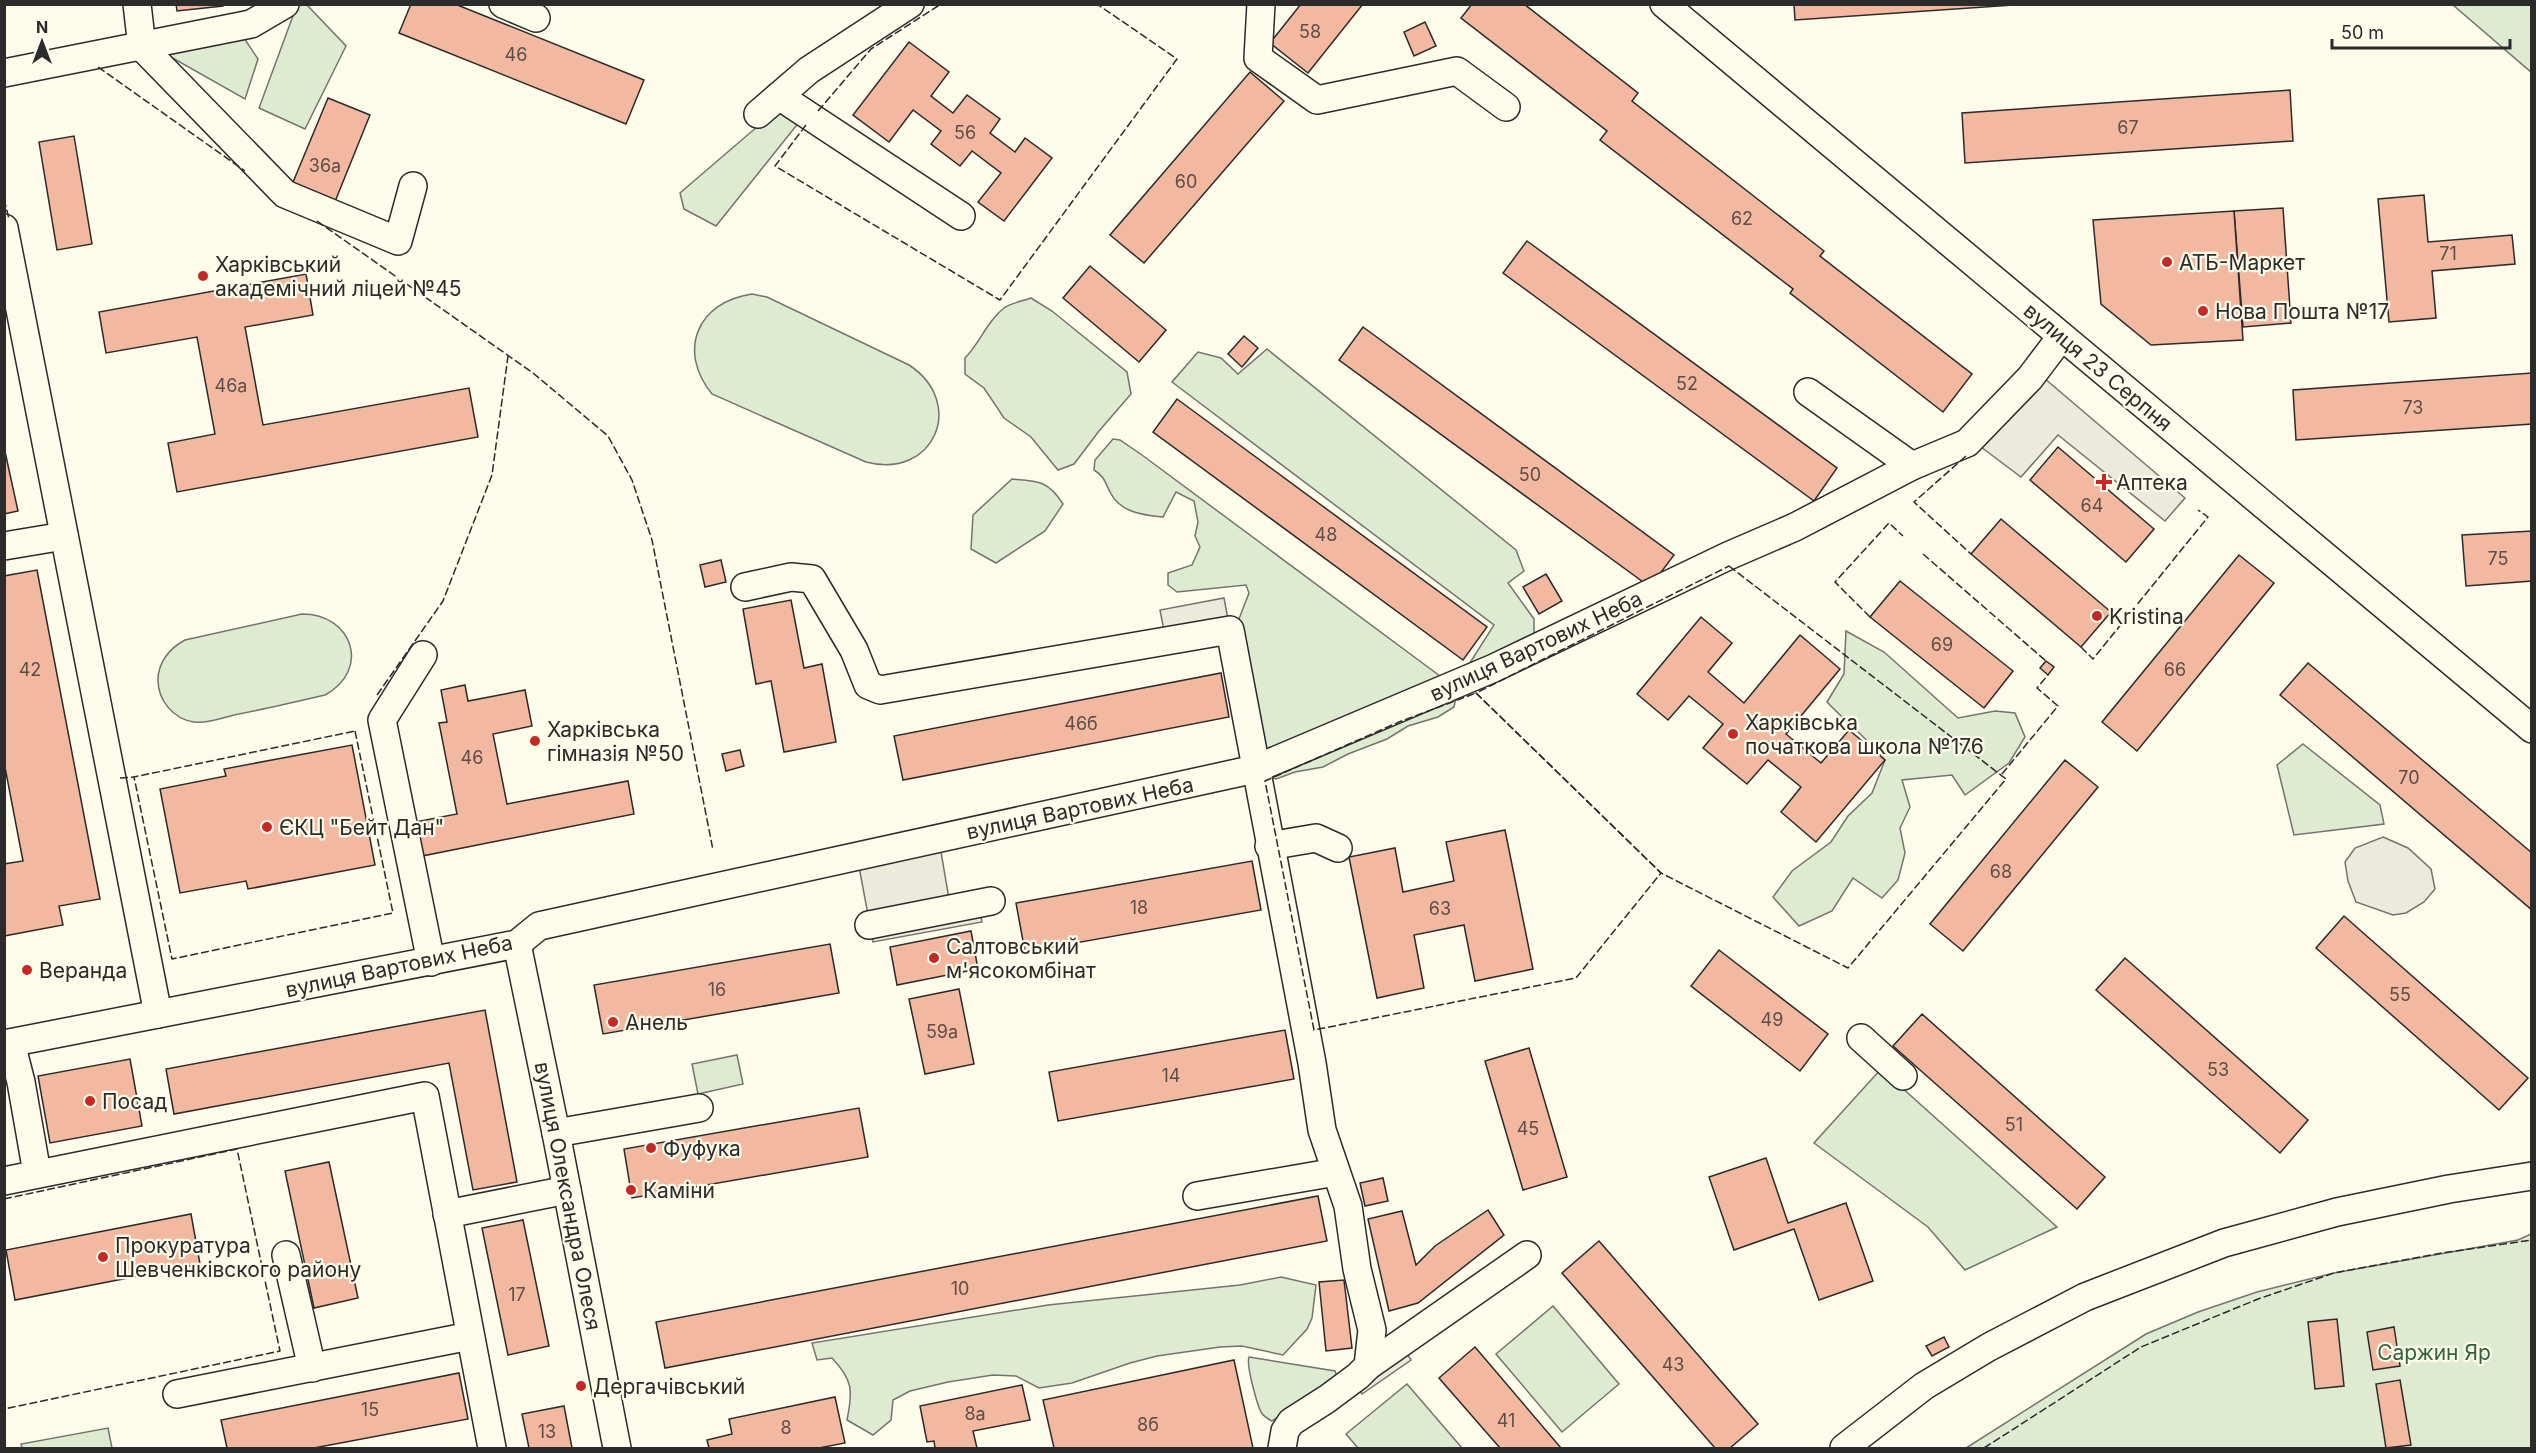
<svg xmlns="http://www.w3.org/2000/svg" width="2536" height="1453" viewBox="0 0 2536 1453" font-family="Inter,sans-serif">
	<rect width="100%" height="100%" fill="#fdfbea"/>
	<!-- green -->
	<g fill="#deebd1" stroke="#74746e" stroke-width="1.5">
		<polygon points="297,5 307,5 346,46 305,129 259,108"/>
		<polygon points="2453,5 2531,5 2531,72"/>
		<polygon points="242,35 258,59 245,99 162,52"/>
		<polygon points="779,108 800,121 716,226 684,209 680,193"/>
		<path d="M752 294 767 297 909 365C967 403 934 480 866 462L712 394C677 351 697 302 752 294Z"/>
		<path d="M1031 298 1052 311 1127 372 1131 394 1099 431 1074 464 1058 470 1031 437 1004 418 984 388 965 374V358C980 343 987 321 1004 308 1010 303 1023 301 1031 298Z"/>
		<polygon points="1267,349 1516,550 1524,571 1508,583 1534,619 1534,634 1466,669 1494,625 1172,382 1198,352 1221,358 1238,374"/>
		<path d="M1113 439 1120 440 1142 455 1448 682 1457 692 1454 707 1438 717 1408 726 1387 739 1348 754 1323 767 1295 772 1276 779 1264 775 1237 624 1249 593 1246 585 1177 592 1168 585V573L1192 565 1200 547 1195 536 1198 522 1194 501 1176 492 1163 517C1141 515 1120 512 1110 492 1105 482 1104 476 1094 470L1095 460Z"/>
		<path d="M1012 479C1037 481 1048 480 1063 504L1045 531 996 563 971 549 973 515Z"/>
		<path d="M302 614C353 614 371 670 325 695 295 702 265 709 234 715 222 718 207 724 194 722 173 719 158 700 158 680 158 662 170 648 185 640Z"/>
		<path d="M1846 631 1884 652 1958 718 1995 711 2015 713 2025 737 2009 763 1965 795 1952 775 1902 780 1910 807 1900 828 1905 853 1898 880 1882 898 1853 878 1832 911 1799 926 1773 897 1792 871 1831 842 1848 816 1872 793 1885 760C1867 738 1846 722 1827 702L1844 674Z"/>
		<polygon points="2303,744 2380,805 2384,824 2294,835 2277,765"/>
		<polygon points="737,1055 743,1084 698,1094 692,1064"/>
		<polygon points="1881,1069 2057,1227 1965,1270 1928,1227 1814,1143"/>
		<polygon points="2531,1234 2531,1448 1966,1448 2146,1334 2198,1312 2257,1292 2334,1273 2518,1240"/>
		<path d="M1281 1277 1316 1285 1312 1318 1307 1329 1283 1355 1242 1346 1220 1347 1157 1356 1130 1363 1072 1383 1039 1388 1016 1376 993 1375 948 1382 910 1391 893 1400 891 1420 873 1435 847 1420C853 1391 853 1380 832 1358L817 1360 812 1343 1048 1305 1240 1285Z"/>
		<polygon points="1553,1306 1619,1384 1562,1432 1496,1354"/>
		<path d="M1249 1357 1335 1371 1338 1380 1272 1421C1268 1419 1264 1417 1261 1412 1257 1404 1246 1365 1249 1357Z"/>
		<polygon points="1407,1384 1462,1448 1358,1448 1346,1434"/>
		<polygon points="108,1428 112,1448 22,1448 21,1444"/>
	</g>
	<!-- parking -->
	<g fill="#eceadb" stroke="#74746e" stroke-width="1.5">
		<polygon points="2044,378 2185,498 2165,521 2058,435 2021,477 1981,447"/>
		<polygon points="1224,598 1230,630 1166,641 1160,610"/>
		<polygon points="2383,837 2408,848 2431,869 2435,889 2424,902 2406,913 2393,915 2356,902 2348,881 2345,862 2355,848"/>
		<polygon points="940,846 949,899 977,895 982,922 873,942 858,861"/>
		<polygon points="1404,1349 1411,1360 1362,1394 1355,1384"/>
	</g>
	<!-- building -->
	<g fill="#f2b8a0" stroke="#2b2b2b" stroke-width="1.5">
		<polygon points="176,4 223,4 223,6 177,11"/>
		<polygon points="411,4 455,4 644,80 626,124 399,33"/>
		<polygon points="1301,4 1363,4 1308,73 1270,43"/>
		<polygon points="1472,4 1524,4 1638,93 1632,101 1824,251 1820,256 1972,374 1943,412 1790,293 1793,289 1600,140 1607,131 1461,18"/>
		<polygon points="1794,4 2028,4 1795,20"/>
		<polygon points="1425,22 1436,46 1414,56 1404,32"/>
		<polygon points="909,42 949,72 931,96 953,113 967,95 1000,119 990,133 1015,152 1025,138 1052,158 1004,221 978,202 1001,173 972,151 960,166 931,144 941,131 913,110 889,142 853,115"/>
		<polygon points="1250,72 1284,101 1144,263 1110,235"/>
		<polygon points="2290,90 2293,141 1965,163 1962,113"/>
		<polygon points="328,98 370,115 334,204 291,187"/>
		<polygon points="74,136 92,244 57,250 39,142"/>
		<polygon points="2424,195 2428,242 2512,235 2515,264 2432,271 2436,318 2389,322 2378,199"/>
		<polygon points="2283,208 2291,323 2243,327 2234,211"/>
		<polygon points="2234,211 2243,340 2151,345 2101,304 2093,220"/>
		<polygon points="1527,241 1837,468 1814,501 1503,273"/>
		<polygon points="1090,266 1166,330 1139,362 1063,298"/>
		<polygon points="306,274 313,315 245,327 263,425 469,388 478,437 177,492 168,443 215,434 197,337 106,353 99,312"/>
		<polygon points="1363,327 1674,555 1650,587 1339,360"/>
		<polygon points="1244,336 1258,348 1242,367 1228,354"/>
		<polygon points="2532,373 2532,424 2296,440 2293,390"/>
		<polygon points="1177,399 1487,627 1463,660 1153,432"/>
		<polygon points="4,447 18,511 4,514"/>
		<polygon points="2058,447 2154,529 2126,562 2030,480"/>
		<polygon points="2001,519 2111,612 2081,647 1971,554"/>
		<polygon points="2532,531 2532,581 2466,586 2462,535"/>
		<polygon points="2239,555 2274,583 2137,751 2102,722"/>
		<polygon points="721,560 726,582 705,587 700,565"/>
		<polygon points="37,570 100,899 59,906 63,925 4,936 4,864 23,861 4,762 4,576"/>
		<polygon points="1546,574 1562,601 1539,614 1523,587"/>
		<polygon points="1900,581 2013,671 1984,708 1870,617"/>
		<polygon points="791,600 804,668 822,664 836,742 784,752 771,681 756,684 743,609"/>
		<polygon points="1701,617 1732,643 1708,672 1744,703 1800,635 1840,669 1786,734 1821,763 1849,730 1885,760 1816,842 1781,812 1801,787 1768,760 1747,784 1703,748 1723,724 1689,696 1668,720 1637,694"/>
		<polygon points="2046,661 2054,667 2048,675 2040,668"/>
		<polygon points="2308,663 2532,853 2532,910 2280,695"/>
		<polygon points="1221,673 1229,717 903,780 894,736"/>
		<polygon points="465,685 468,701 525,690 532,726 493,734 507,804 628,781 634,814 422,856 415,822 457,814 439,723 447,722 441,690"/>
		<polygon points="352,745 375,865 248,889 246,881 180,893 160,789 226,776 224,769"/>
		<polygon points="740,750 744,766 726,771 722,754"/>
		<polygon points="2065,760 2098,787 1963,951 1930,924"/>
		<polygon points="1505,830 1533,969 1475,981 1464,925 1414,935 1424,988 1377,998 1349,857 1395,848 1403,892 1454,881 1446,842"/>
		<polygon points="1252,861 1261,910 1025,952 1016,903"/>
		<polygon points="2344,916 2528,1078 2499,1110 2316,948"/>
		<polygon points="971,931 978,969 897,985 890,947"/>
		<polygon points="830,944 839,993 603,1034 594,985"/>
		<polygon points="1719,950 1828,1034 1800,1071 1691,986"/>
		<polygon points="2125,958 2308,1120 2280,1153 2096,990"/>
		<polygon points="959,989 974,1064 925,1074 909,999"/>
		<polygon points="485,1010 517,1182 473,1190 449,1063 174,1114 166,1069"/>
		<polygon points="1922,1014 2105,1177 2077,1209 1893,1046"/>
		<polygon points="1285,1030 1294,1079 1058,1121 1049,1072"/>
		<polygon points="1529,1048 1567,1177 1523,1190 1485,1061"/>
		<polygon points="130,1059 142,1126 50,1143 38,1076"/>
		<polygon points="859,1108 868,1157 632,1198 624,1149"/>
		<polygon points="1766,1158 1788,1223 1846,1203 1873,1281 1819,1300 1794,1229 1734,1250 1709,1177"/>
		<polygon points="329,1162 358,1298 314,1308 285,1171"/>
		<polygon points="1383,1178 1388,1201 1365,1206 1360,1183"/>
		<polygon points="1318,1196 1327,1241 665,1368 656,1322"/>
		<polygon points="1488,1210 1504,1235 1418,1303 1389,1311 1368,1219 1402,1211 1416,1265 1435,1246"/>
		<polygon points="191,1214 200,1264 15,1300 6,1250"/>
		<polygon points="523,1220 549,1346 508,1355 482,1228"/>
		<polygon points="1599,1241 1758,1424 1730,1448 1715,1448 1562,1273"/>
		<polygon points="1344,1280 1352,1348 1326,1351 1319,1282"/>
		<polygon points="2337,1319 2344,1386 2315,1389 2308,1322"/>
		<polygon points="2394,1327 2400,1366 2373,1370 2367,1332"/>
		<polygon points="1944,1337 1949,1347 1932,1356 1926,1346"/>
		<polygon points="1475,1347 1561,1448 1500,1448 1439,1378"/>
		<polygon points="1234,1360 1253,1448 1054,1448 1043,1400"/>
		<polygon points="459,1373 468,1419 314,1448 227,1448 221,1420"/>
		<polygon points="2400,1380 2411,1445 2386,1448 2376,1384"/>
		<polygon points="1022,1385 1030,1420 973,1431 977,1448 935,1448 934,1441 927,1442 920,1406"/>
		<polygon points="835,1397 845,1443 819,1448 709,1448 707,1440 732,1434 729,1419"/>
		<polygon points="564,1406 572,1448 529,1448 522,1414"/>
	</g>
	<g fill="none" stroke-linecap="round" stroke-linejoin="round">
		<!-- minor casing -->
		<g stroke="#2b2b2b" stroke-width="30">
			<g id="minor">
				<polyline points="137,4 142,47 285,194 398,241 413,186"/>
				<polyline points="503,4 536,18"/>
				<polyline points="1261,4 1258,58 1317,100 1457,71 1506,107"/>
				<polyline points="1664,4 2532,729"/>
				<polyline points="4,73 251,24 285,4"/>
				<polyline points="779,96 961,216"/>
				<polyline points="758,114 809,70 910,4"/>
				<polyline points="4,228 158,1014"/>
				<polyline points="1808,392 1912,466"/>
				<polyline points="4,546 64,536"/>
				<polyline points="745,587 791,577 812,579 854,650 868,685 880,690 1230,630 1312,1063 1322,1130 1348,1206 1357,1269 1372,1330 1368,1366 1358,1376 1327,1399 1291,1422 1285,1431 1282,1448"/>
				<polyline points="423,655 382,720 431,962"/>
				<polyline points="1269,846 1316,838 1338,848"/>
				<polyline points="869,925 991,901"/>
				<polyline points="517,944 556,1133 617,1448"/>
				<polyline points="1861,1038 1903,1076"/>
				<polyline points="11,1043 21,1082 37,1173"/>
				<polyline points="4,1044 517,944 539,926 1255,769 1494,668 1728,556 1795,527 1912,466 1967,443 2030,378 2061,337"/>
				<polyline points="556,1133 699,1108"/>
				<polyline points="4,1181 425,1096 492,1448"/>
				<polyline points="1197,1196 1336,1172"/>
				<polyline points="447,1214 567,1190"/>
				<polyline points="286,1255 312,1368"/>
				<polyline points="1368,1366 1527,1255"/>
				<polyline points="177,1394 470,1336"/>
				<polyline points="1844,1448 1924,1386 1989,1347 2085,1297 2224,1243 2337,1212 2449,1189 2532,1176"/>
			</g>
		</g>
		<!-- minor -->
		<use href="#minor" stroke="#fdfbea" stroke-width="27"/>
		<!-- fence -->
		<g stroke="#2b2b2b" stroke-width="1.5" stroke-dasharray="8 3" stroke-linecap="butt">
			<polyline points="98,67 245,171"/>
			<polyline points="818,111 871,49 941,4"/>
			<polyline points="806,125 775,166 1000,300 1177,59 1097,4"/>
			<polyline points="4,199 9,219"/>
			<polyline points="317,221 533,373 608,436 632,480 652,540 713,850"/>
			<polyline points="1966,456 1914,502 1971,554"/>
			<polyline points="1923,554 2046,661"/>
			<polygon points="1729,566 2006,779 1848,968 1661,873 1476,693"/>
			<polyline points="1870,617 1835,582 1889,523 1903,536"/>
			<polyline points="2081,647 2093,659 2208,517 2198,510"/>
			<polygon points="1476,693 1661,873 1576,978 1314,1030 1265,781 1399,722"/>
			<polyline points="377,695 443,601 492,475 508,356"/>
			<polygon points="355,731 393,913 172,959 134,777"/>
			<polyline points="2002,774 2058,706 2037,688 2048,675"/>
			<polyline points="120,778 134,777"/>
			<polyline points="4,1199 237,1149 280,1351 4,1409"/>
			<polyline points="1984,1448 2141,1347 2258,1299 2334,1273 2442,1253 2532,1240"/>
		</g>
	</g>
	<!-- markers -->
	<g fill="#c62828" stroke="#fdfbea" stroke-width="2">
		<circle cx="2167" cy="262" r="6"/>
		<circle cx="203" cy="276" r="6"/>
		<circle cx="2203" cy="311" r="6"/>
		<path d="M2101 473h6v6h6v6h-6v6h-6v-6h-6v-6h6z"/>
		<circle cx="2097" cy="616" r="6"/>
		<circle cx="1733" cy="734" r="6"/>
		<circle cx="535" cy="741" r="6"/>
		<circle cx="267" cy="827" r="6"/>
		<circle cx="934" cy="958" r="6"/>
		<circle cx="27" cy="970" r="6"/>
		<circle cx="613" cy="1022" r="6"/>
		<circle cx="90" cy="1101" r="6"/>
		<circle cx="651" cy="1148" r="6"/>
		<circle cx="631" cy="1190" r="6"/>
		<circle cx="103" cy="1257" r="6"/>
		<circle cx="581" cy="1386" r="6"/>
	</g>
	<g text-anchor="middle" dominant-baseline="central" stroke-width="4.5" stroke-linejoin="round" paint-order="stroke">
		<!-- number labels -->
		<g font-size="18" fill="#5d4e48">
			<text x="1310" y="31">58</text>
			<text x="516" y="54">46</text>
			<text x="2128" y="127">67</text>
			<text x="965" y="132">56</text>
			<text x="325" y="165">36а</text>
			<text x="1186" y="181">60</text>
			<text x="1742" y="218">62</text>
			<text x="2448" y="253">71</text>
			<text x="1687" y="383">52</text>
			<text x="231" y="385">46а</text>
			<text x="2413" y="407">73</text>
			<text x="1530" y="474">50</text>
			<text x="2092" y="505">64</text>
			<text x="1326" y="534">48</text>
			<text x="2498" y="558">75</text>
			<text x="1942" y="644">69</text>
			<text x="30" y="669">42</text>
			<text x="2175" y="669">66</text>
			<text x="1081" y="723">46б</text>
			<text x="472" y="757">46</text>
			<text x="2409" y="777">70</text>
			<text x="2001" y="871">68</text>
			<text x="1139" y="907">18</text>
			<text x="1440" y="908">63</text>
			<text x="717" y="989">16</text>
			<text x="2400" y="994">55</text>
			<text x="1772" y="1019">49</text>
			<text x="942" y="1031">59а</text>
			<text x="2218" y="1069">53</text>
			<text x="1171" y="1075">14</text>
			<text x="2014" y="1124">51</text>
			<text x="1528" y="1128">45</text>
			<text x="960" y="1288">10</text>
			<text x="517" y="1294">17</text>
			<text x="1673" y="1364">43</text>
			<text x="370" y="1409">15</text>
			<text x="975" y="1413">8а</text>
			<text x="1506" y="1420">41</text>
			<text x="1148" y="1424">8б</text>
			<text x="786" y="1427">8</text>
			<text x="547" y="1431">13</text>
		</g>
		<!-- poi labels -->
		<g font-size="21" fill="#2b2b2b" stroke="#fdfbea" text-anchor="start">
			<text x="2179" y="262">АТБ-Маркет</text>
			<text x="215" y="264">Харківський<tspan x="215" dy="24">академічний ліцей №45</tspan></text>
			<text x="2215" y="311">Нова Пошта №17</text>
			<text x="2116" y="482">Аптека</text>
			<text x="2109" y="616">Kristina</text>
			<text x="1745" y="722">Харківська<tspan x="1745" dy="24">початкова школа №176</tspan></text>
			<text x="547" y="729">Харківська<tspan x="547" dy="24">гімназія №50</tspan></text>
			<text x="279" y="827">ЄКЦ "Бейт Дан"</text>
			<text x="946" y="946">Салтовський<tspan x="946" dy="24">м'ясокомбінат</tspan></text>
			<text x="39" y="970">Веранда</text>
			<text x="625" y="1022">Анель</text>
			<text x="102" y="1101">Посад</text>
			<text x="663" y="1148">Фуфука</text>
			<text x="643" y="1190">Каміни</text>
			<text x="115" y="1245">Прокуратура<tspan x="115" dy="24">Шевченківского району</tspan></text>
			<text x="593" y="1386">Дергачівський</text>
		</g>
		<!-- street labels -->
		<g font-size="21" fill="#2b2b2b" stroke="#fdfbea">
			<text transform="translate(2098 367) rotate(40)">вулиця 23 Серпня</text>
			<text transform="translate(1536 646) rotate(-25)">вулиця Вартових Неба</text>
			<text transform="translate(1080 808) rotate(-12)">вулиця Вартових Неба</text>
			<text transform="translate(399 966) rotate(-12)">вулиця Вартових Неба</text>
			<text transform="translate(568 1196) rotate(79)">вулиця Олександра Олеся</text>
		</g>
		<!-- park labels -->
		<g font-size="21" fill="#34623c" stroke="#fdfbea">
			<text x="2434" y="1352">Саржин Яр</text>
		</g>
	</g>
	<!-- border -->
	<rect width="2536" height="1453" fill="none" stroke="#2b2b2b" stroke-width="12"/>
	<!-- north arrow -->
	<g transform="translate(42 42)" stroke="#fdfbea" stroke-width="4.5" paint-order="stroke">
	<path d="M0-4.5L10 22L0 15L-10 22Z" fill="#2b2b2b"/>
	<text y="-9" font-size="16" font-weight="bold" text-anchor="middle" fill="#2b2b2b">N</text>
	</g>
	<!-- scale -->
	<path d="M2332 39v9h178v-9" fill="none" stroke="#2b2b2b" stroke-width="3"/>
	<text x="2341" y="39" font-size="18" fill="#2b2b2b" stroke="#fdfbea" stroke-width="4.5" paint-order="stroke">50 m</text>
</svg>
